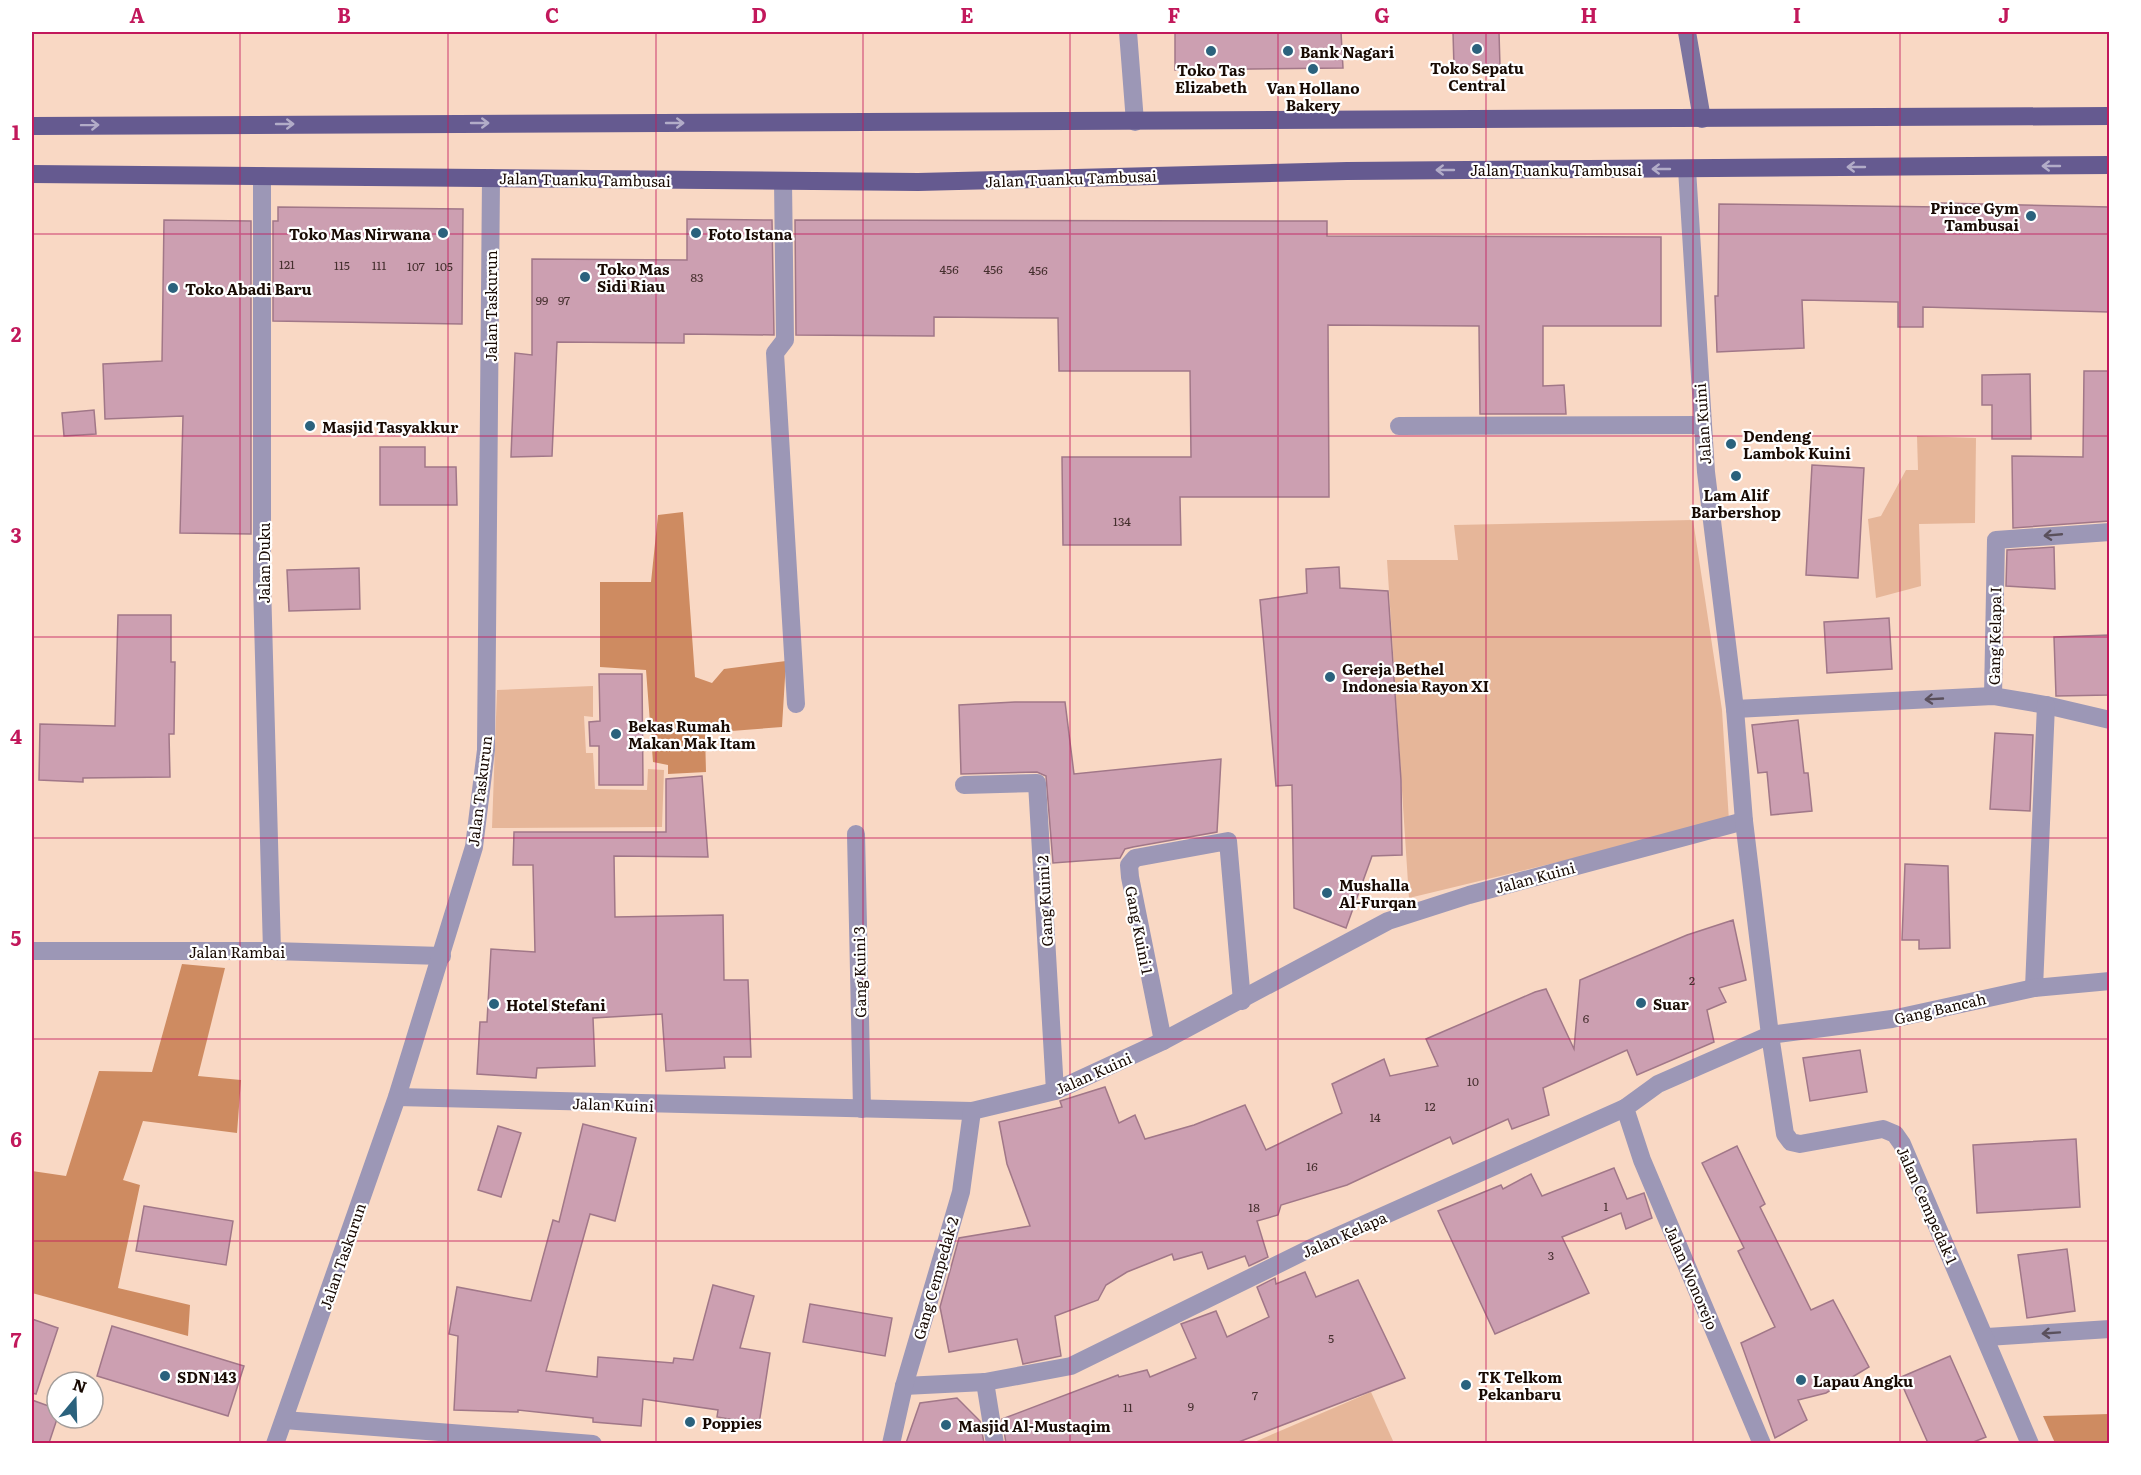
<svg xmlns="http://www.w3.org/2000/svg" width="2141" height="1475" viewBox="0 0 2141 1475" font-family="Literata,serif">
	<rect width="100%" height="100%" fill="#f9d8c4"/>
	<!-- green -->
	<g fill="#e6b699">
		<polygon points="1917,436 1976,438 1975,523 1919,524 1921,586 1876,598 1868,519 1881,516 1906,470 1918,470"/>
		<polygon points="1693,520 1722,710 1729,821 1409,898 1387,560 1458,560 1454,525"/>
		<polygon points="593,686 593,717 584,716 586,753 593,753 595,789 647,790 648,769 664,770 662,827 492,828 497,690"/>
		<polygon points="1371,1392 1394,1443 1252,1443"/>
	</g>
	<!-- forest -->
	<g fill="#ce8b61">
		<polygon points="683,512 695,677 712,683 724,669 786,661 782,727 705,733 706,772 668,774 668,765 653,762 646,670 600,667 600,582 651,582 658,515"/>
		<polygon points="182,964 225,968 198,1076 241,1080 237,1133 143,1121 123,1180 140,1185 118,1288 190,1305 188,1336 32,1293 32,1171 66,1176 99,1071 152,1072"/>
		<polygon points="2109,1414 2109,1444 2055,1443 2043,1416"/>
	</g>
	<!-- building -->
	<g fill="#cc9fb1" stroke="#a17788" stroke-width="1.5">
		<polygon points="1175,32 1341,32 1343,68 1175,70"/>
		<polygon points="1453,32 1499,32 1500,67 1454,68"/>
		<polygon points="1941,203 2109,207 2109,312 1923,307 1923,327 1898,327 1898,302 1802,300 1804,348 1717,352 1715,296 1718,296 1719,204 1941,207"/>
		<polygon points="278,207 463,209 462,324 273,321 273,221 278,221"/>
		<polygon points="687,219 772,220 774,335 684,334 684,343 557,342 552,456 511,457 515,353 532,355 532,259 687,260"/>
		<polygon points="164,220 251,221 251,534 180,533 183,416 105,419 103,364 162,361"/>
		<polygon points="795,220 1327,221 1327,236 1661,237 1661,326 1543,326 1543,386 1564,385 1566,414 1480,414 1479,326 1328,325 1329,497 1180,497 1181,545 1063,545 1062,457 1191,457 1190,371 1059,371 1058,318 934,317 934,336 796,335"/>
		<polygon points="2084,371 2109,371 2109,521 2013,528 2012,456 2083,457"/>
		<polygon points="2030,374 2031,439 1992,439 1992,405 1982,405 1982,375"/>
		<polygon points="94,410 96,434 64,436 62,413"/>
		<polygon points="380,447 425,447 425,467 456,467 457,505 380,505"/>
		<polygon points="1812,465 1864,468 1858,578 1806,575"/>
		<polygon points="2054,547 2055,589 2006,586 2007,550"/>
		<polygon points="1339,567 1340,588 1388,591 1401,780 1402,855 1372,856 1346,928 1294,908 1292,785 1276,786 1260,600 1307,593 1306,569"/>
		<polygon points="359,568 360,609 289,611 287,570"/>
		<polygon points="118,615 171,615 171,662 175,662 174,734 169,734 170,777 83,778 83,782 39,780 40,724 115,726"/>
		<polygon points="1889,618 1892,669 1827,673 1824,622"/>
		<polygon points="2109,635 2109,695 2056,696 2054,637"/>
		<polygon points="599,674 642,674 643,785 599,785 599,746 590,746 589,722 600,721"/>
		<polygon points="1015,702 1065,702 1074,774 1221,759 1217,832 1133,847 1125,849 1120,858 1053,863 1046,776 1037,772 961,774 959,705"/>
		<polygon points="1798,720 1804,773 1808,773 1812,811 1771,815 1767,772 1758,773 1752,725"/>
		<polygon points="1995,733 2033,735 2030,811 1990,809"/>
		<polygon points="702,776 708,857 614,856 615,917 723,915 724,980 748,980 751,1057 724,1057 725,1068 666,1071 662,1014 593,1018 595,1066 537,1068 536,1078 477,1074 480,1022 487,1022 491,949 535,952 533,865 513,865 514,832 666,832 666,779"/>
		<polygon points="1905,864 1948,866 1950,948 1919,949 1919,940 1902,940"/>
		<polygon points="1733,920 1746,980 1719,988 1726,1002 1707,1010 1714,1042 1637,1075 1627,1050 1543,1088 1549,1115 1512,1129 1508,1119 1453,1144 1450,1137 1347,1185 1281,1205 1278,1215 1257,1221 1268,1257 1249,1266 1245,1256 1208,1269 1202,1252 1174,1260 1172,1254 1127,1272 1106,1285 1098,1300 1055,1316 1061,1356 1023,1364 1017,1339 949,1352 940,1307 959,1238 1030,1226 1007,1164 999,1122 1062,1107 1060,1101 1105,1087 1119,1123 1135,1115 1145,1139 1194,1125 1245,1105 1266,1150 1342,1113 1332,1084 1384,1059 1390,1076 1438,1066 1426,1039 1535,992 1546,989 1574,1049 1580,980 1687,935"/>
		<polygon points="1860,1050 1867,1092 1810,1101 1803,1058"/>
		<polygon points="583,1124 636,1138 615,1221 590,1214 546,1371 597,1377 598,1357 673,1363 674,1358 693,1360 713,1285 754,1296 740,1348 770,1353 759,1424 717,1417 718,1410 643,1399 641,1426 593,1422 593,1418 518,1410 518,1412 454,1410 458,1336 449,1334 457,1287 531,1301 553,1220 559,1222"/>
		<polygon points="498,1126 521,1133 501,1197 478,1190"/>
		<polygon points="2076,1139 2080,1207 1977,1213 1973,1145"/>
		<polygon points="1737,1146 1765,1204 1760,1207 1811,1310 1833,1300 1869,1367 1826,1393 1798,1400 1807,1420 1775,1438 1741,1343 1775,1327 1738,1251 1744,1248 1702,1163"/>
		<polygon points="1614,1168 1627,1199 1644,1193 1652,1218 1626,1229 1621,1213 1562,1237 1589,1293 1495,1334 1438,1211 1501,1185 1503,1189 1531,1174 1542,1196"/>
		<polygon points="144,1206 233,1221 226,1265 136,1251"/>
		<polygon points="2067,1249 2075,1311 2027,1318 2018,1255"/>
		<polygon points="1305,1272 1316,1297 1358,1280 1405,1378 1236,1443 1006,1443 1002,1419 1118,1375 1119,1377 1147,1370 1150,1377 1196,1358 1181,1324 1216,1311 1227,1337 1269,1317 1257,1287 1275,1278 1276,1284"/>
		<polygon points="810,1304 892,1318 885,1356 803,1342"/>
		<polygon points="32,1319 58,1328 36,1394 32,1393"/>
		<polygon points="112,1326 244,1366 228,1416 97,1376"/>
		<polygon points="1950,1356 1986,1437 1971,1443 1928,1443 1899,1378"/>
		<polygon points="957,1398 980,1421 984,1443 906,1443 920,1403"/>
		<polygon points="32,1400 57,1409 57,1419 49,1443 32,1443"/>
	</g>
	<g fill="none" stroke-linecap="round" stroke-linejoin="round">
		<!-- minor -->
		<g stroke="#9c97b6" stroke-width="18">
			<polyline points="1128,32 1135,122"/>
			<polyline points="262,176 262,584 272,951"/>
			<polyline points="783,181 785,340 775,353 796,704"/>
			<polyline points="1399,426 1701,425"/>
			<polyline points="1993,696 1996,540 2110,532"/>
			<polyline points="1735,709 1993,696 2046,705 2110,720"/>
			<polyline points="964,785 1037,783 1055,1091"/>
			<polyline points="856,834 862,1109"/>
			<polyline points="32,951 272,951 442,956"/>
			<polyline points="2034,988 2046,705"/>
			<polyline points="1163,1041 1130,877 1129,865 1135,858 1228,841 1242,1001"/>
			<polyline points="397,1097 972,1111 1055,1091 1163,1041 1388,921 1469,895 1744,821"/>
			<polyline points="1987,1337 2110,1329"/>
			<polyline points="985,1382 995,1444"/>
			<polyline points="904,1386 985,1382 1071,1366 1309,1249 1625,1108"/>
			<polyline points="284,1420 593,1444"/>
			<polyline points="891,1444 904,1386 961,1192 972,1111"/>
			<polyline points="2030,1444 1902,1144 1895,1134 1883,1129 1800,1144 1791,1142 1785,1134 1770,1035 1892,1019 2034,988 2110,981"/>
		</g>
		<!-- tertiary -->
		<g stroke="#9c97b6" stroke-width="18">
			<polyline points="1687,169 1706,472 1735,709 1744,821 1770,1035 1658,1084 1625,1108 1642,1160 1762,1444"/>
			<polyline points="275,1444 397,1097 474,847 486,750 491,178"/>
		</g>
		<!-- secondary -->
		<polyline stroke="#7c74a0" stroke-width="18" points="1687,32 1702,119"/>
		<!-- primary -->
		<g stroke="#655a90" stroke-width="18">
			<polyline points="32,126 2110,116"/>
			<polyline points="32,174 918,182 1347,171 2110,165"/>
		</g>
	</g>
	<!-- one-way arrows -->
	<defs><path id="oneway-shaft" d="M-6 0H5M1.5-3L5.5 0L1.5 3" fill="none" stroke-width="1.6" stroke-linecap="round" stroke-linejoin="round" transform="scale(1.5)"/></defs>
	<g stroke="#b2acc8">
		<use href="#oneway-shaft" transform="translate(480 123)"/>
		<use href="#oneway-shaft" transform="translate(675 123)"/>
		<use href="#oneway-shaft" transform="translate(285 124)"/>
		<use href="#oneway-shaft" transform="translate(90 125) rotate(-1)"/>
		<use href="#oneway-shaft" transform="translate(2051 166) rotate(180)"/>
		<use href="#oneway-shaft" transform="translate(1856 167) rotate(180)"/>
		<use href="#oneway-shaft" transform="translate(1661 169) rotate(180)"/>
		<use href="#oneway-shaft" transform="translate(1445 170) rotate(180)"/>
	</g>
	<g stroke="#5a505c">
		<use href="#oneway-shaft" transform="translate(2053 535) rotate(175)"/>
		<use href="#oneway-shaft" transform="translate(1934 699) rotate(177)"/>
		<use href="#oneway-shaft" transform="translate(2051 1333) rotate(176)"/>
	</g>
	<!-- grid -->
	<path fill="none" stroke="#c2185b" stroke-width="1.5" stroke-opacity="0.55" d="M240 32V1444M448 32V1444M656 32V1444M863 32V1444M1070 32V1444M1278 32V1444M1486 32V1444M1693 32V1444M1900 32V1444M32 234H2110M32 436H2110M32 637H2110M32 838H2110M32 1039H2110M32 1241H2110"/>
	<!-- markers -->
	<g fill="#2b627d" stroke="#fff" stroke-width="2">
		<circle cx="1477" cy="49" r="6"/>
		<circle cx="1211" cy="51" r="6"/>
		<circle cx="1288" cy="51" r="6"/>
		<circle cx="1313" cy="69" r="6"/>
		<circle cx="2031" cy="216" r="6"/>
		<circle cx="443" cy="233" r="6"/>
		<circle cx="696" cy="233" r="6"/>
		<circle cx="585" cy="277" r="6"/>
		<circle cx="173" cy="288" r="6"/>
		<circle cx="310" cy="426" r="6"/>
		<circle cx="1731" cy="444" r="6"/>
		<circle cx="1736" cy="476" r="6"/>
		<circle cx="1330" cy="677" r="6"/>
		<circle cx="616" cy="734" r="6"/>
		<circle cx="1327" cy="893" r="6"/>
		<circle cx="1641" cy="1003" r="6"/>
		<circle cx="494" cy="1004" r="6"/>
		<circle cx="165" cy="1376" r="6"/>
		<circle cx="1801" cy="1380" r="6"/>
		<circle cx="1466" cy="1385" r="6"/>
		<circle cx="690" cy="1422" r="6"/>
		<circle cx="946" cy="1425" r="6"/>
	</g>
	<g text-anchor="middle" dominant-baseline="central" stroke-width="4.5" stroke-linejoin="round" paint-order="stroke">
		<!-- number labels -->
		<g font-size="12" fill="#452f2e">
			<text x="287" y="264">121</text>
			<text x="342" y="265">115</text>
			<text x="379" y="265">111</text>
			<text x="416" y="266">107</text>
			<text x="444" y="266">105</text>
			<text x="949" y="269">456</text>
			<text x="993" y="269">456</text>
			<text x="1038" y="270">456</text>
			<text x="697" y="277">83</text>
			<text x="542" y="300">99</text>
			<text x="564" y="300">97</text>
			<text x="1122" y="521">134</text>
			<text x="1692" y="980">2</text>
			<text x="1586" y="1018">6</text>
			<text x="1473" y="1081">10</text>
			<text x="1430" y="1106">12</text>
			<text x="1375" y="1117">14</text>
			<text x="1312" y="1166">16</text>
			<text x="1606" y="1206">1</text>
			<text x="1254" y="1207">18</text>
			<text x="1551" y="1255">3</text>
			<text x="1331" y="1338">5</text>
			<text x="1255" y="1395">7</text>
			<text x="1191" y="1406">9</text>
			<text x="1128" y="1407">11</text>
		</g>
		<!-- poi labels -->
		<g font-size="15" font-weight="bold" fill="#180a03" stroke="#fff" text-anchor="start">
			<text x="1300" y="51">Bank Nagari</text>
			<text x="1477" y="67" text-anchor="middle">Toko Sepatu<tspan x="1477" dy="17">Central</tspan></text>
			<text x="1211" y="69" text-anchor="middle">Toko Tas<tspan x="1211" dy="17">Elizabeth</tspan></text>
			<text x="1313" y="87" text-anchor="middle">Van Hollano<tspan x="1313" dy="17">Bakery</tspan></text>
			<text x="2019" y="207" text-anchor="end">Prince Gym<tspan x="2019" dy="17">Tambusai</tspan></text>
			<text x="431" y="233" text-anchor="end">Toko Mas Nirwana</text>
			<text x="708" y="233">Foto Istana</text>
			<text x="597" y="268">Toko Mas<tspan x="597" dy="17">Sidi Riau</tspan></text>
			<text x="185" y="288">Toko Abadi Baru</text>
			<text x="322" y="426">Masjid Tasyakkur</text>
			<text x="1743" y="435">Dendeng<tspan x="1743" dy="17">Lambok Kuini</tspan></text>
			<text x="1736" y="494" text-anchor="middle">Lam Alif<tspan x="1736" dy="17">Barbershop</tspan></text>
			<text x="1342" y="668">Gereja Bethel<tspan x="1342" dy="17">Indonesia Rayon XI</tspan></text>
			<text x="628" y="725">Bekas Rumah<tspan x="628" dy="17">Makan Mak Itam</tspan></text>
			<text x="1339" y="884">Mushalla<tspan x="1339" dy="17">Al-Furqan</tspan></text>
			<text x="1653" y="1003">Suar</text>
			<text x="506" y="1004">Hotel Stefani</text>
			<text x="177" y="1376">SDN 143</text>
			<text x="1478" y="1376">TK Telkom<tspan x="1478" dy="17">Pekanbaru</tspan></text>
			<text x="1813" y="1380">Lapau Angku</text>
			<text x="702" y="1422">Poppies</text>
			<text x="958" y="1425">Masjid Al-Mustaqim</text>
		</g>
		<!-- street labels -->
		<g font-size="15" fill="#180a03" stroke="#fff">
			<text x="1556" y="169">Jalan Tuanku Tambusai</text>
			<text transform="translate(1071 178) rotate(-2)">Jalan Tuanku Tambusai</text>
			<text transform="translate(585 179) rotate(1)">Jalan Tuanku Tambusai</text>
			<text transform="translate(490 306) rotate(-90)">Jalan Taskurun</text>
			<text transform="translate(1702 424) rotate(-94)">Jalan Kuini</text>
			<text transform="translate(263 563) rotate(-90)">Jalan Duku</text>
			<text transform="translate(1994 636) rotate(-89)">Gang Kelapa I</text>
			<text transform="translate(479 791) rotate(-83)">Jalan Taskurun</text>
			<text transform="translate(1535 877) rotate(-15)">Jalan Kuini</text>
			<text transform="translate(1044 901) rotate(-93)">Gang Kuini 2</text>
			<text transform="translate(1140 930) rotate(79)">Gang Kuini 1</text>
			<text x="237" y="951">Jalan Rambai</text>
			<text transform="translate(859 972) rotate(-91)">Gang Kuini 3</text>
			<text transform="translate(1940 1008) rotate(-13)">Gang Bancah</text>
			<text transform="translate(1093 1073) rotate(-24)">Jalan Kuini</text>
			<text transform="translate(613 1104) rotate(2)">Jalan Kuini</text>
			<text transform="translate(1928 1205) rotate(66)">Jalan Cempedak 1</text>
			<text transform="translate(1344 1234) rotate(-24)">Jalan Kelapa</text>
			<text transform="translate(342 1256) rotate(-71)">Jalan Taskurun</text>
			<text transform="translate(1692 1277) rotate(67)">Jalan Wonorejo</text>
			<text transform="translate(935 1278) rotate(-74)">Gang Cempedak 2</text>
		</g>
	</g>
	<!-- border -->
	<rect width="2141" height="1475" fill="none" stroke="#ffffff" stroke-width="66"/>
	<!-- north arrow -->
	<g transform="translate(75 1400) rotate(19)"><circle r="28" fill="#ffffff" stroke="#a39d9a" stroke-width="1.5"/>
	<path d="M0-4.5L10 22L0 15L-10 22Z" fill="#2b627d"/>
	<text y="-9" font-size="16" font-weight="bold" text-anchor="middle" fill="#180a03">N</text>
	</g>
	<rect x="33" y="33" width="2075" height="1409" fill="none" stroke="#c2185b" stroke-width="2"/>
	<g font-size="20" text-anchor="middle" font-weight="bold" fill="#c2185b">
		<text x="137" y="23">A</text>
		<text x="344" y="23">B</text>
		<text x="552" y="23">C</text>
		<text x="759" y="23">D</text>
		<text x="967" y="23">E</text>
		<text x="1174" y="23">F</text>
		<text x="1382" y="23">G</text>
		<text x="1589" y="23">H</text>
		<text x="1797" y="23">I</text>
		<text x="2004" y="23">J</text>
		<text x="16" y="140">1</text>
		<text x="16" y="342">2</text>
		<text x="16" y="543">3</text>
		<text x="16" y="744">4</text>
		<text x="16" y="946">5</text>
		<text x="16" y="1147">6</text>
		<text x="16" y="1348">7</text>
	</g>
</svg>
